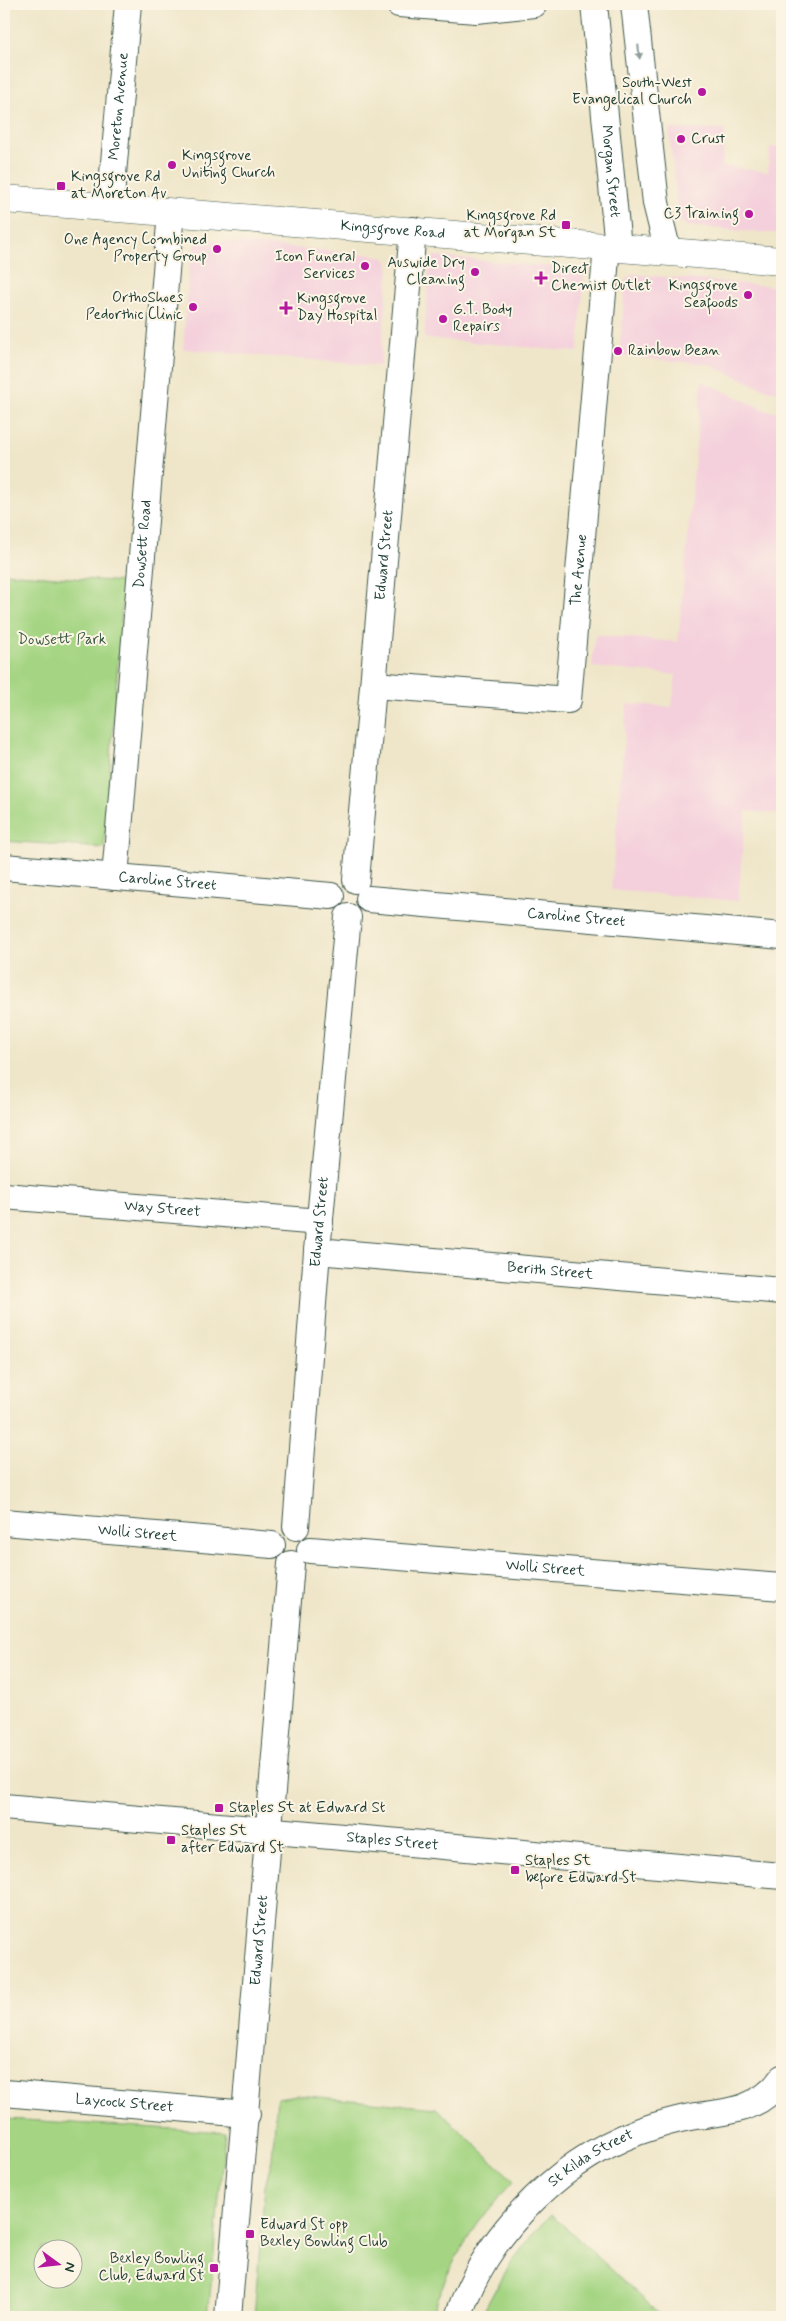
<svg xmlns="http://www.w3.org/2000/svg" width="786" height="2321" viewBox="0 0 786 2321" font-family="Mynerve,sans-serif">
	<rect width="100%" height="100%" fill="#fcf5e5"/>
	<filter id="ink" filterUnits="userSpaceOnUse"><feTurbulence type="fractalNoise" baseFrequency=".02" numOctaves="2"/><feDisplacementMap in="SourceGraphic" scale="10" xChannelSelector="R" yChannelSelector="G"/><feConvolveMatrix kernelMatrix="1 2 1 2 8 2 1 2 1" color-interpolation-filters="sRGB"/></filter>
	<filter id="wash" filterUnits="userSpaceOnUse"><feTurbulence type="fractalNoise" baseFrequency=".0096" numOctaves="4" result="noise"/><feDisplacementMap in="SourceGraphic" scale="20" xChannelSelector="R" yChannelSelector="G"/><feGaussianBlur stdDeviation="1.12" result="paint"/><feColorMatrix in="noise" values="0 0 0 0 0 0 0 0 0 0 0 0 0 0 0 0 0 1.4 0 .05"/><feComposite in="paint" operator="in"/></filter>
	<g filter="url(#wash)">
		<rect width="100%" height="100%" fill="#efe6c9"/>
		<!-- built -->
		<g fill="#f4cfdc">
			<polygon points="669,129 725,130 722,166 768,172 770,147 782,148 782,234 687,226 679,220"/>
			<polygon points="205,240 375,255 385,258 389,268 380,366 183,349 190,256 195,244"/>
			<polygon points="436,256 581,270 584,275 578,352 424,338 430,260"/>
			<polygon points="632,274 782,287 782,392 770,391 708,364 619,356 626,279"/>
			<polygon points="702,381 767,411 782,412 782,814 746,811 738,901 611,890 627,704 672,707 676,675 592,667 595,635 678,642"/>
		</g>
		<!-- green -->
		<g fill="#a5d583" stroke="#62895c" fill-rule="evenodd">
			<polygon points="4,573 124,582 104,848 4,841"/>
			<path d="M297 2095 436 2108 514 2181C475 2222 448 2263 431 2317H254L265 2185 272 2159 277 2098Z"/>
			<path d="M6 2119 225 2132 208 2317H4ZM42 2248H72V2278H42Z"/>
			<path d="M551 2214 663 2317H481C501 2276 520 2247 551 2214Z"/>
		</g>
	</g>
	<g filter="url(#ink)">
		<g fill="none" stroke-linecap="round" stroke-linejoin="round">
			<!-- minor casing -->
			<g stroke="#3e564a" stroke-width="28">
				<g id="minor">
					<polyline points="399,4 476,10 534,4"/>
					<path id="s1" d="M594 4 618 247"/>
					<polyline points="634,4 656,203 668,252"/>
					<path id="s2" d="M110 208 128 4"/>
					<path id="s3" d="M374 685 568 700 607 246"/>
					<path id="s4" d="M4 867 331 896"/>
					<path id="s5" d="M115 877 171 212"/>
					<path id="s6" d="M356 880 413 230"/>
					<path id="s7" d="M369 899 782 936"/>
					<path id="s8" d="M4 1196 320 1222"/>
					<path id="s9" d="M317 1251 782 1291"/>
					<path id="s10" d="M4 1522 272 1545"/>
					<path id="s11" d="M296 1527 317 1251 348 917"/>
					<path id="s12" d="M310 1550 782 1587"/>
					<path id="s13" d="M4 1807 782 1876"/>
					<path id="s14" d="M4 2093 247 2114"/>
					<path id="s15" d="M228 2317 291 1564"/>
					<path id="s16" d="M458 2317C488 2229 566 2153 655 2126 668 2122 682 2118 696 2116 729 2112 762 2109 782 2078"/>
				</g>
			</g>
			<!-- major casing -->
			<g stroke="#3e564a" stroke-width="29">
				<g id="major">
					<path id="s17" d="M4 199 782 261"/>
				</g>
			</g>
			<!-- minor -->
			<use href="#minor" stroke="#fff" stroke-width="26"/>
			<!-- major -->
			<use href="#major" stroke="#fff" stroke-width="28"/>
		</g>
		<!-- one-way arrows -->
		<defs><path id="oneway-solid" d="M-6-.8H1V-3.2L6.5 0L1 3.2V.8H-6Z" transform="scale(1.25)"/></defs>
		<use fill="#8f9e9a" href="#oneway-solid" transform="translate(639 52) rotate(84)"/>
	</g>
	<!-- markers -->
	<g fill="#b5179e" stroke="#fcf5e5" stroke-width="2">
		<circle cx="702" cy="92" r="5"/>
		<circle cx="681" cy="139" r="5"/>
		<circle cx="172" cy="165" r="5"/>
		<rect x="56" y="181" width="10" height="10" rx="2.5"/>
		<circle cx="749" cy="214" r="5"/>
		<rect x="561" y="220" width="10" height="10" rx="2.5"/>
		<circle cx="217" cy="249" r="5"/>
		<circle cx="365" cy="266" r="5"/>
		<circle cx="475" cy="272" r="5"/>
		<path d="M538.5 270.5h5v5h5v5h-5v5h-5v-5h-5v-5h5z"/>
		<circle cx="748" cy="295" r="5"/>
		<circle cx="193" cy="307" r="5"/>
		<path d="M283.5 300.5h5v5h5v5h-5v5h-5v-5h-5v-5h5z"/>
		<circle cx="443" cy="319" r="5"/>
		<circle cx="618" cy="351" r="5"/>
		<rect x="214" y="1803" width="10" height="10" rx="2.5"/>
		<rect x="166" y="1835" width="10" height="10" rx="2.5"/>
		<rect x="510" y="1865" width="10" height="10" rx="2.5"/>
		<rect x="245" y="2229" width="10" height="10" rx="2.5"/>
		<rect x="209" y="2263" width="10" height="10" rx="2.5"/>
	</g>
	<g text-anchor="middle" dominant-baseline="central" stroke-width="4" stroke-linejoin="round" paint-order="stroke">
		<!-- poi labels -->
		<g font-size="15" fill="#1f3d34" stroke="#fcf5e5" text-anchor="start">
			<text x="692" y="83" text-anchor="end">South-West<tspan x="692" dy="17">Evangelical Church</tspan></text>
			<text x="691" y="139">Crust</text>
			<text x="182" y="156">Kingsgrove<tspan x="182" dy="17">Uniting Church</tspan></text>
			<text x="71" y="177">Kingsgrove Rd<tspan x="71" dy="17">at Moreton Av</tspan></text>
			<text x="739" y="214" text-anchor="end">C3 Training</text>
			<text x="556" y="216" text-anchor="end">Kingsgrove Rd<tspan x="556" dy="17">at Morgan St</tspan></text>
			<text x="207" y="240" text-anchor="end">One Agency Combined<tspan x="207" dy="17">Property Group</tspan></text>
			<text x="355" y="257" text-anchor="end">Icon Funeral<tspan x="355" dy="17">Services</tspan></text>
			<text x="465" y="263" text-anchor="end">Auswide Dry<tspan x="465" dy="17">Cleaning</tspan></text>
			<text x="551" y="269">Direct<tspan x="551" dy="17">Chemist Outlet</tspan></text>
			<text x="738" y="286" text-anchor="end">Kingsgrove<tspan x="738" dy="17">Seafoods</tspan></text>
			<text x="183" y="298" text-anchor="end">OrthoShoes<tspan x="183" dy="17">Pedorthic Clinic</tspan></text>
			<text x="297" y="299">Kingsgrove<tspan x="297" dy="17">Day Hospital</tspan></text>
			<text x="453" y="310">G.T. Body<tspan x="453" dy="17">Repairs</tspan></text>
			<text x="628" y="351">Rainbow Bean</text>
			<text x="229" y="1808">Staples St at Edward St</text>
			<text x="181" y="1831">Staples St<tspan x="181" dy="17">after Edward St</tspan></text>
			<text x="525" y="1861">Staples St<tspan x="525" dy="17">before Edward St</tspan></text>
			<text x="260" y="2225">Edward St opp<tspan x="260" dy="17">Bexley Bowling Club</tspan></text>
			<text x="204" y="2259" text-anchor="end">Bexley Bowling<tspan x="204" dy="17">Club, Edward St</tspan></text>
		</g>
		<!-- street labels -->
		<g font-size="15" fill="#1f3d34" stroke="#fcf5e5">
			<text stroke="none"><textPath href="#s2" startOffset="102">Moreton Avenue</textPath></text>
			<text stroke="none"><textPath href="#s1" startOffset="168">Morgan Street</textPath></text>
			<text stroke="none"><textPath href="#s17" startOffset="390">Kingsgrove Road</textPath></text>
			<text stroke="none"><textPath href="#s5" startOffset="334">Dowsett Road</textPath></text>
			<text stroke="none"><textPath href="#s6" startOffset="326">Edward Street</textPath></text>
			<text stroke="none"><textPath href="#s3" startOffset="325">The Avenue</textPath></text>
			<text stroke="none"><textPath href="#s4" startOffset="164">Caroline Street</textPath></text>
			<text stroke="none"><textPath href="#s7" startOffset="208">Caroline Street</textPath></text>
			<text stroke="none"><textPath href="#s8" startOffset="159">Way Street</textPath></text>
			<text stroke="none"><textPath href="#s11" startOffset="306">Edward Street</textPath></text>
			<text stroke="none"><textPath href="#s9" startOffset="234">Berith Street</textPath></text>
			<text stroke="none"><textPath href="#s10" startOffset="134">Wolli Street</textPath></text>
			<text stroke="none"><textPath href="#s12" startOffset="236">Wolli Street</textPath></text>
			<text stroke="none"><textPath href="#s13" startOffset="390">Staples Street</textPath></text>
			<text stroke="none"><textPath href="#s15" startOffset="378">Edward Street</textPath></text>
			<text stroke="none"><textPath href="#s14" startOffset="121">Laycock Street</textPath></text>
			<text stroke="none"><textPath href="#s16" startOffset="212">St Kilda Street</textPath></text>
		</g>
		<!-- park labels -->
		<g font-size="15" fill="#3a5b44" stroke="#fcf5e5">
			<text x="62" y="640">Dowsett Park</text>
		</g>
	</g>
	<!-- margin -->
	<rect width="786" height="2321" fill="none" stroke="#fcf5e5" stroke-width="20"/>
	<!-- north arrow -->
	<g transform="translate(58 2264) rotate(105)"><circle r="24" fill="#fcf5e5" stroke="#a4ab9e"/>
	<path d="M0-4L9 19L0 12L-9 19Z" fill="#b5179e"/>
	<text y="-8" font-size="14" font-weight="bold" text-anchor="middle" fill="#1f3d34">N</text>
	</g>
</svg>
